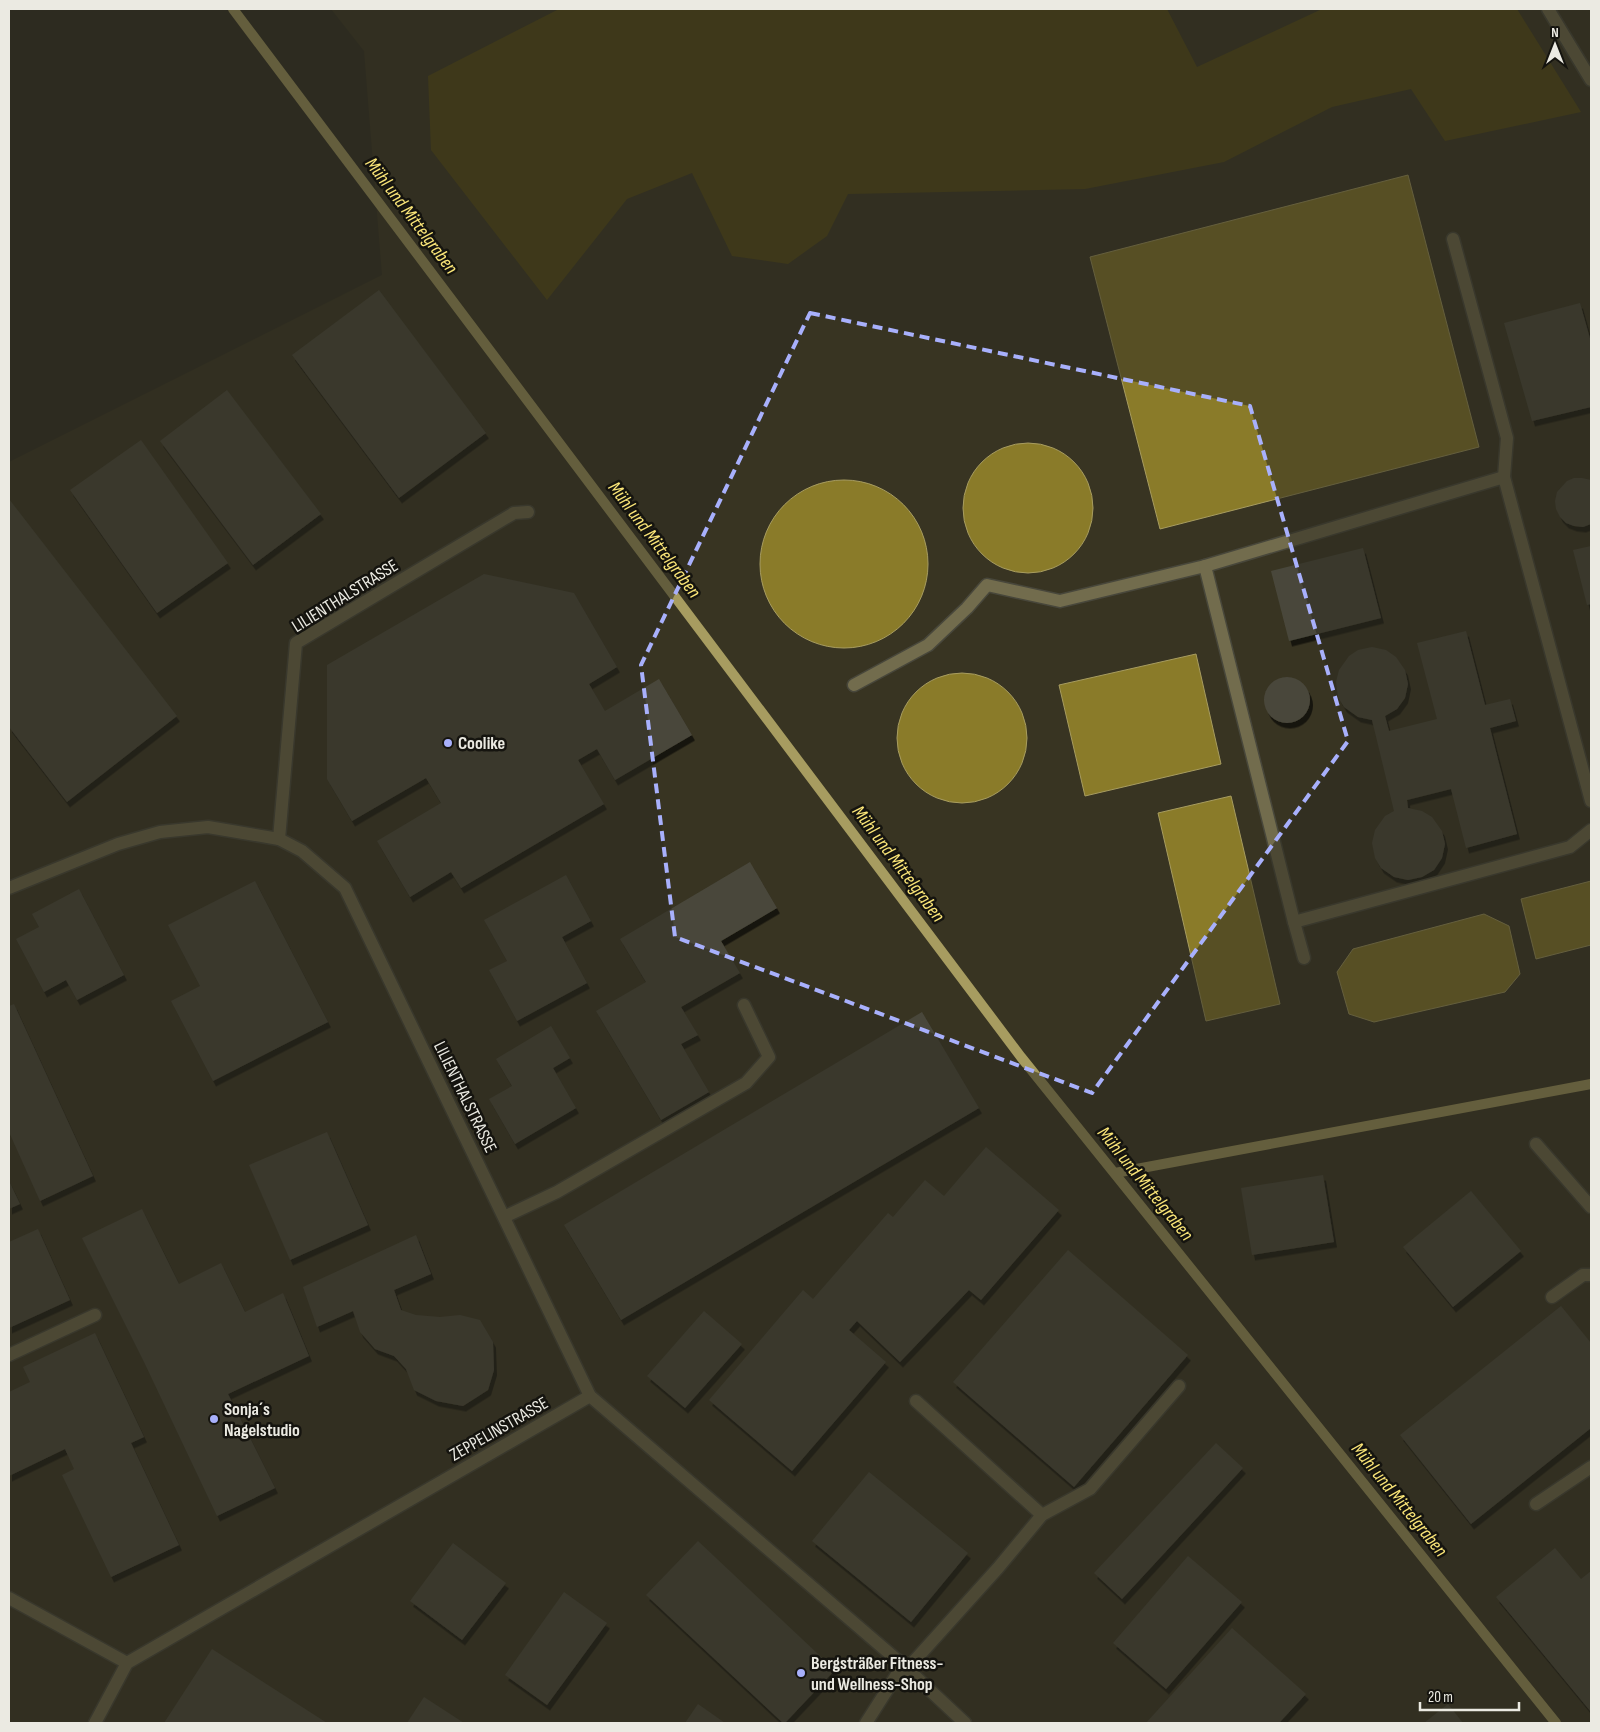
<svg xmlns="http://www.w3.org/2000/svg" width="1600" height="1732" viewBox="0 0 1600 1732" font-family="'Sofia Sans Condensed',sans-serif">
	<defs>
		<filter id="shadow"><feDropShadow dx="3" dy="5.5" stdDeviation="0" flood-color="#0009"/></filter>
	</defs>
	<rect width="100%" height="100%" fill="#2e2c20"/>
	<!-- built -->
	<polygon fill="#383422" points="331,9 1591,9 1591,1723 9,1723 9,462 382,275 364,51"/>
	<!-- green -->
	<polygon fill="#524813" points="559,9 1167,9 1197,67 1322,9 1517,9 1581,112 1445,141 1411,89 1332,107 1224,162 1085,189 848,194 827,236 788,264 732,256 692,173 627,199 547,300 431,150 428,76"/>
	<!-- water -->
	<g fill="#8a7b29" stroke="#a79c60">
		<polygon points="1408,175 1479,447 1160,529 1090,257"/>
		<circle cx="1028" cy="508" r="65"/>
		<circle cx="844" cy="564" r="84"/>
		<polygon points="1196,654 1221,764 1085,796 1059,685"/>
		<circle cx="962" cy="738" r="65"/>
		<polygon points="1231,796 1280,1004 1206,1021 1158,813"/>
		<polygon points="1591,881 1591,945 1536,959 1521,899"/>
		<polygon points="1484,914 1509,926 1520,974 1505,992 1374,1022 1349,1014 1337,972 1353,949"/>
	</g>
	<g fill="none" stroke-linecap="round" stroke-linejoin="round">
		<!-- stream -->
		<g stroke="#a79c60" stroke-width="10">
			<polyline points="233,9 1021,1057 1556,1723"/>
			<polyline points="1115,1173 1591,1084"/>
		</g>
	</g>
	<!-- building -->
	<g fill="#49473b" filter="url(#shadow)">
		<polygon points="379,290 486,433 399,498 292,355"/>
		<polygon points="1580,303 1591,342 1591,407 1532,421 1504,323"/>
		<polygon points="227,390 321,514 253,565 160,441"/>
		<polygon points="141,440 228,563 157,613 70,490"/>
		<polygon points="1574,478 1582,478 1591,480 1591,524 1583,527 1574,526 1566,523 1560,517 1556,509 1555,501 1557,492 1567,481"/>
		<polygon points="9,499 177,716 67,802 9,727"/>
		<polygon points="1591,546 1591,604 1587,605 1573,550"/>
		<polygon points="1363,548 1381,618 1289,641 1271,571"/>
		<polygon points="484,574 574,593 617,667 589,684 605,711 659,679 692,735 615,780 597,749 578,760 604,804 461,888 451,872 410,897 377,841 441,803 426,778 352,821 327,779 327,665"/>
		<polygon points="1466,631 1485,705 1510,699 1516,721 1490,728 1517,834 1466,848 1451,789 1407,800 1408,808 1422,811 1432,817 1442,831 1445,844 1442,858 1434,870 1422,877 1408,880 1394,877 1381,868 1375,858 1372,843 1375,830 1385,816 1394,811 1372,720 1358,717 1344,707 1338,697 1336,682 1339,670 1349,656 1358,650 1372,647 1386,650 1396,657 1405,670 1408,684 1405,698 1397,709 1385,716 1389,731 1437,719 1417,643"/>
		<circle cx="1287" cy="700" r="23"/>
		<polygon points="750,862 777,908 721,941 740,973 681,1007 698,1035 681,1044 709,1092 661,1120 596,1011 646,982 620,939"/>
		<polygon points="566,875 591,921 562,937 587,983 517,1021 489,970 507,961 484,920"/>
		<polygon points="255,881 328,1022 213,1081 171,1001 200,986 168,925"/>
		<polygon points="79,889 124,975 77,1000 66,980 44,992 16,939 39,927 32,914"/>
		<polygon points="14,1004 93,1176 40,1201 9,1132 9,1006"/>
		<polygon points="922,1012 979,1108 621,1320 564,1225"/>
		<polygon points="551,1026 570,1058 553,1068 576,1108 515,1144 489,1099 512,1086 496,1059"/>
		<polygon points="327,1132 368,1225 290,1260 249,1165"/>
		<polygon points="986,1147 1059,1210 981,1300 969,1290 900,1362 857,1321 849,1330 886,1362 792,1471 709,1400 803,1290 813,1299 888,1213 893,1217 925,1180 944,1196"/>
		<polygon points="1323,1175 1334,1242 1252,1255 1241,1188"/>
		<polygon points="9,1181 20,1204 9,1209"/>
		<polygon points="1471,1191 1521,1251 1453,1307 1403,1247"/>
		<polygon points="142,1209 179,1284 221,1263 245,1312 283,1293 309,1356 228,1394 275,1488 217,1516 144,1362 82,1238"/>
		<polygon points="38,1229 70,1300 9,1328 9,1242"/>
		<polygon points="416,1235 431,1274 394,1290 401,1310 416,1315 440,1317 460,1315 480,1320 493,1342 494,1370 488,1390 463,1406 436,1401 414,1390 406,1369 394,1356 375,1349 360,1332 353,1311 317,1327 303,1287"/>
		<polygon points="1068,1250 1188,1355 1074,1487 953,1382"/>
		<polygon points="1561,1306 1591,1343 1591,1428 1471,1524 1400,1435"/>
		<polygon points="704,1311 742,1344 685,1408 647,1376"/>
		<polygon points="95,1333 144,1437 131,1443 179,1545 111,1577 62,1475 74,1469 65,1449 9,1476 9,1392 30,1382 23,1367"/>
		<polygon points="1216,1443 1243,1468 1122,1599 1094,1573"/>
		<polygon points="869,1472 968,1553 911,1622 812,1541"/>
		<polygon points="698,1541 835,1670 785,1723 783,1723 646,1595"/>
		<polygon points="453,1543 506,1583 462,1640 410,1601"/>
		<polygon points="1555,1548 1581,1579 1591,1571 1591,1712 1496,1597"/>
		<polygon points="1188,1556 1242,1602 1166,1689 1113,1643"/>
		<polygon points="564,1592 607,1623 547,1705 505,1675"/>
		<polygon points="1232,1628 1306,1694 1279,1723 1146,1723"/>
		<polygon points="212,1649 327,1723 164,1723"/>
		<polygon points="424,1697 464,1723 407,1723"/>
		<polygon points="698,1704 725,1723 685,1723"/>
		<polygon points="1448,1704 1463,1723 1424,1723"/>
	</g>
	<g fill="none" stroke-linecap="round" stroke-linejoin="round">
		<!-- service casing -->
		<g stroke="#48473b" stroke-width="15">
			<g id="service">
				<polyline points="1453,239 1507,438 1504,477"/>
				<polyline points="854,685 928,645 967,608 987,585 1060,601 1205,566"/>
				<polyline points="1591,801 1504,477 1205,566 1294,922 1570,847 1591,830"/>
				<polyline points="1294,922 1304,958"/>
				<polyline points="504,1217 557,1192 746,1083 769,1057 744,1005"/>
				<polyline points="1552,1297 1583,1275 1591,1275"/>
				<polyline points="9,1355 95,1315"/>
				<polyline points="916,1401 1042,1515"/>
				<polyline points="1536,1504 1591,1467"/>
				<polyline points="907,1669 998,1568 1042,1515 1090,1489 1179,1386"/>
			</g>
		</g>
		<!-- minor casing -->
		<g stroke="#48473b" stroke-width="15">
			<g id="minor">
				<polyline points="1548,9 1591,80"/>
				<polyline points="279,839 296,643 514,513 528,512"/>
				<polyline points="9,888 118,844 160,832 208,827 279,839 302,851 345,888 590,1396"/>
				<polyline points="1536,1144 1591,1207"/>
				<polyline points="9,1598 127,1663"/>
				<polyline points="95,1723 127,1663 590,1396 903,1665 965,1723"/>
				<polyline points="866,1723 903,1665"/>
			</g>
		</g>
		<!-- service -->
		<use href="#service" stroke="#726c4d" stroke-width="12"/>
		<!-- minor -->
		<use href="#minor" stroke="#726c4d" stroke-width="12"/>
	</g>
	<!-- marked area -->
	<path d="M0 0H1600V1732H0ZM810 313 1250 406 1348 741 1092 1093 675 937 641 665Z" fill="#2e2c20" fill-opacity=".55" fill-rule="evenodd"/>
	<path fill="none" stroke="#a8b0fc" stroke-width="4" stroke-dasharray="10 6" stroke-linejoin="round" d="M810 313 1250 406 1348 741 1092 1093 675 937 641 665Z"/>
	<!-- markers -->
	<g fill="#a8b0fc" stroke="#15140f" stroke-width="2">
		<circle cx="448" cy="743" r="5"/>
		<circle cx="214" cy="1419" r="5"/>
		<circle cx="801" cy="1673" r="5"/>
	</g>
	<g text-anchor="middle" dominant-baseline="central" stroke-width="5" stroke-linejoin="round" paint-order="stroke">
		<!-- street labels -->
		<g font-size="18" fill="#ebeae2" stroke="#15140f">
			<text transform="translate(345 596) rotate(-32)">LILIENTHALSTRASSE</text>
			<text transform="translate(465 1097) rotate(64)">LILIENTHALSTRASSE</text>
			<text transform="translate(499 1429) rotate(-30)">ZEPPELINSTRASSE</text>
		</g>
		<!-- poi labels -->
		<g font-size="18" font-weight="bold" fill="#ebeae2" stroke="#15140f" text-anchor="start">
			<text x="458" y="743">Coolike</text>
			<text x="224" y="1409">Sonja´s<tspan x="224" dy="21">Nagelstudio</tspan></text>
			<text x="811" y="1663">Bergsträßer Fitness-<tspan x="811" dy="21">und Wellness-Shop</tspan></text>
		</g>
		<!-- water labels -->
		<g font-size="19" font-style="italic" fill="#fbe678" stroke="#15140f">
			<text transform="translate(411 216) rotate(53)">Mühl und Mittelgraben</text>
			<text transform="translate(654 540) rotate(53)">Mühl und Mittelgraben</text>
			<text transform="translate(898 864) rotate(53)">Mühl und Mittelgraben</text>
			<text transform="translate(1145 1184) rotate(51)">Mühl und Mittelgraben</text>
			<text transform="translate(1399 1500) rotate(51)">Mühl und Mittelgraben</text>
		</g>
	</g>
	<!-- border -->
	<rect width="1600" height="1732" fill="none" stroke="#ebeae2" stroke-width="20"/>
	<!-- north arrow -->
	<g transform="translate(1555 45)" stroke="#15140f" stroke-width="4" paint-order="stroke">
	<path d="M0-4L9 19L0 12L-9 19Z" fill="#ebeae2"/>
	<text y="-8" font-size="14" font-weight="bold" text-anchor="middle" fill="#ebeae2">N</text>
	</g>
	<!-- scale -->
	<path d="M1420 1702v8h99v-8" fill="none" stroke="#ebeae2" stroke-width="2.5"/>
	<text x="1428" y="1702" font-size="15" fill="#ebeae2" stroke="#15140f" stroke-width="4" paint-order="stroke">20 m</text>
</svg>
